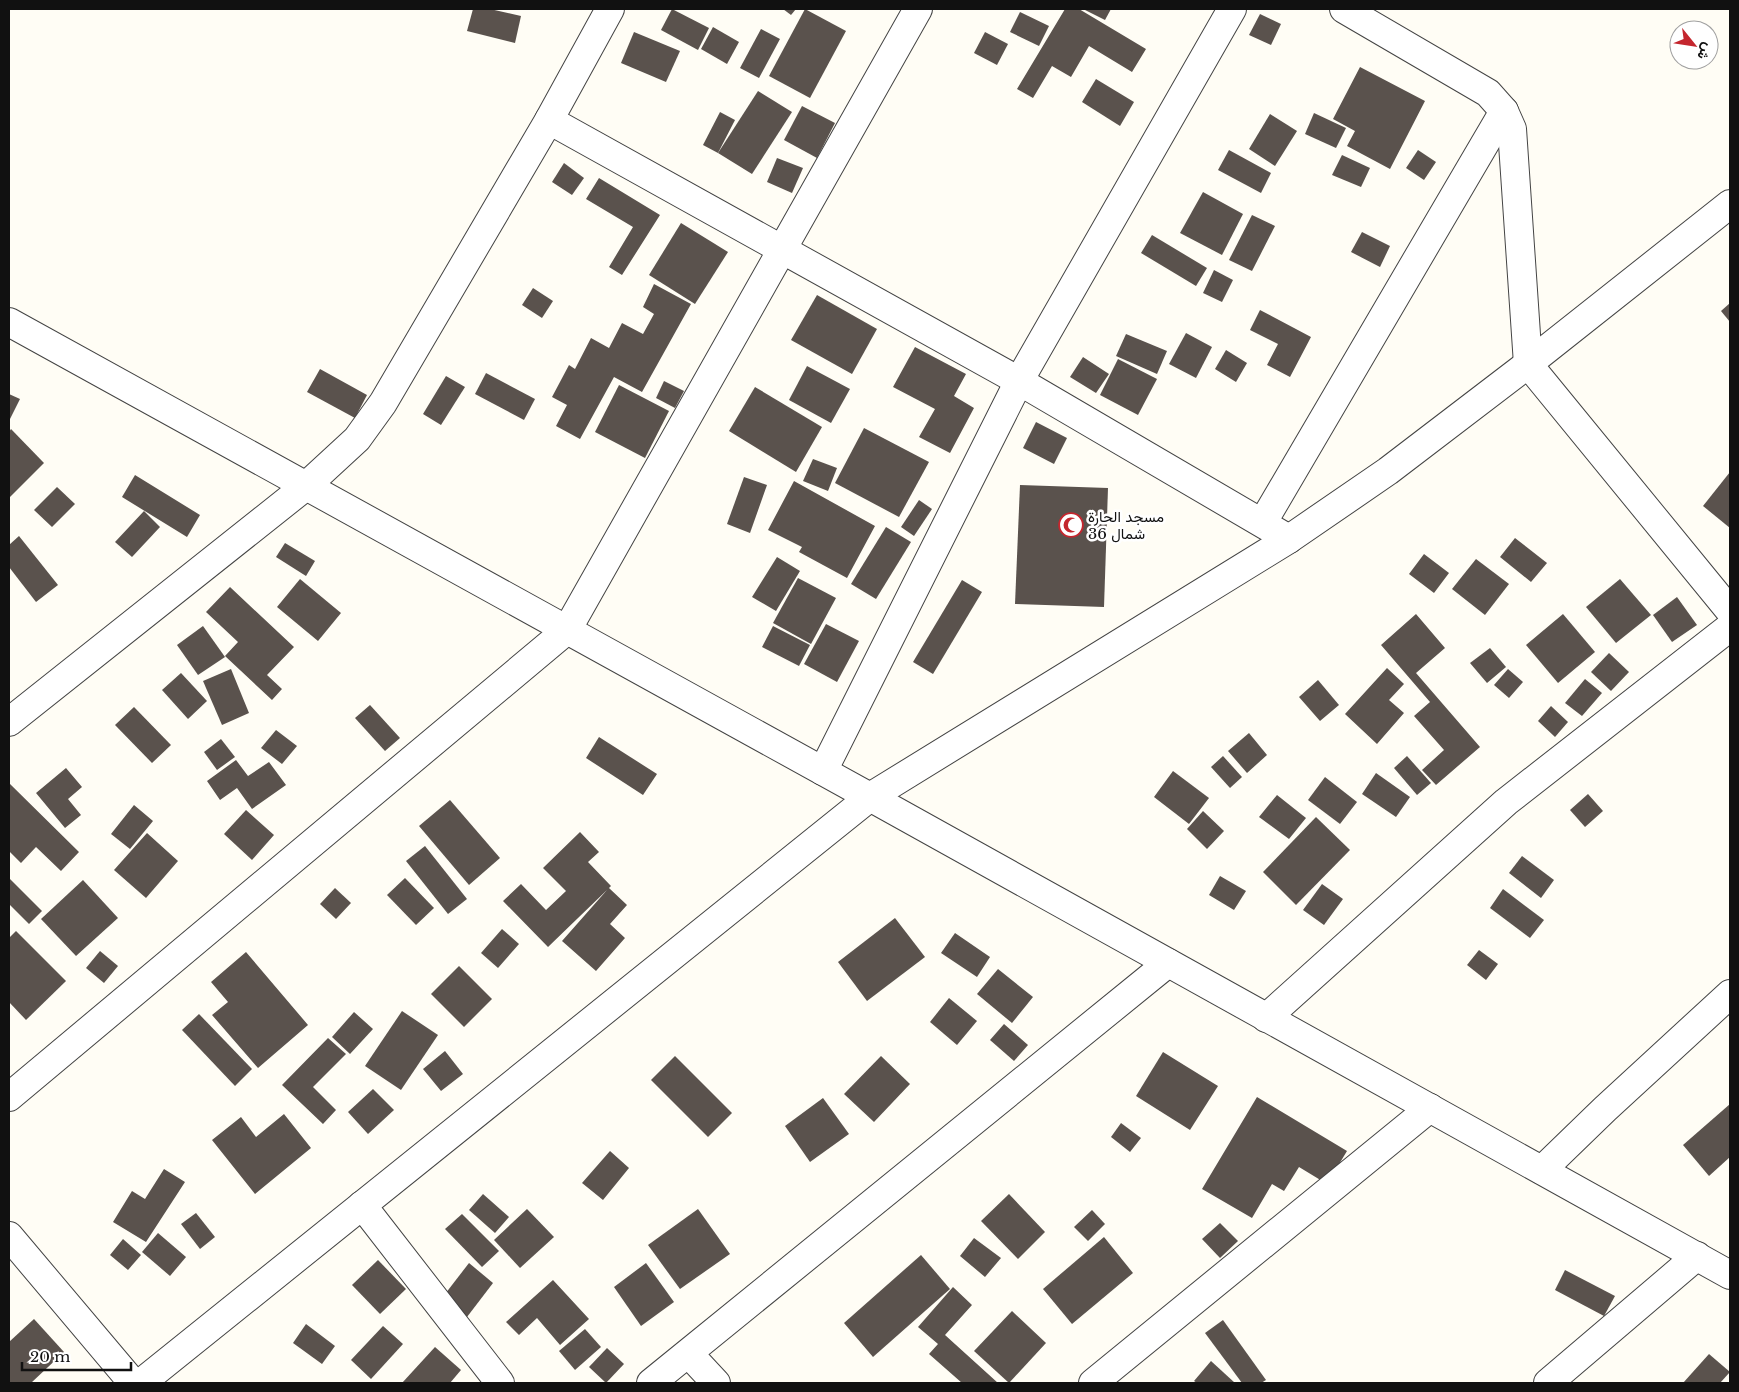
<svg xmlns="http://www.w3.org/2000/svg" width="1739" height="1392" viewBox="0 0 1739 1392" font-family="'Libre Baskerville',Vazirmatn,serif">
	<rect width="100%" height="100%" fill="#fffdf5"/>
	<!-- building -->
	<g fill="#5a524d">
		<polygon points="473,9 490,9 521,16 515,43 467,31"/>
		<polygon points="672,9 709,28 698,50 661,30"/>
		<polygon points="783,9 796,9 791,15"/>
		<polygon points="805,9 846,31 810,98 769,76"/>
		<polygon points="1065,9 1079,9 1146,49 1132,72 1089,46 1071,77 1052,66 1033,98 1017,89"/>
		<polygon points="1083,9 1111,9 1105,20"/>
		<polygon points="1020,12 1049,26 1039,46 1010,32"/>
		<polygon points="1260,14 1281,24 1271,45 1249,35"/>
		<polygon points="713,27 739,42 727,64 701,49"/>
		<polygon points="761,29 780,39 759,78 740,68"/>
		<polygon points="634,32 680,51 666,82 621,63"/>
		<polygon points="985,32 1008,44 997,65 974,53"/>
		<polygon points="1360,67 1425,101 1390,169 1347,146 1355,131 1333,119"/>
		<polygon points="1096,79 1134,102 1120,126 1082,102"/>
		<polygon points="758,91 792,112 752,174 718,153"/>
		<polygon points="802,106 835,123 817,158 784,140"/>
		<polygon points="720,112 735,120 718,153 703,145"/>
		<polygon points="1314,113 1346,128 1336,148 1305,134"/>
		<polygon points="1270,114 1297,131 1275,166 1249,149"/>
		<polygon points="1229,150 1271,173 1261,193 1218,170"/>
		<polygon points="1418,150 1436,162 1424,180 1406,168"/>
		<polygon points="1342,155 1370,168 1361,187 1332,175"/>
		<polygon points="777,158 803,168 792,193 767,182"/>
		<polygon points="564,163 584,178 572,195 552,182"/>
		<polygon points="599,178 660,215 622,275 609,267 633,227 586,199"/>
		<polygon points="1203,192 1243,214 1222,255 1180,233"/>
		<polygon points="1252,215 1275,226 1252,271 1229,260"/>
		<polygon points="681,223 728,252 695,304 649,275"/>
		<polygon points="1362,232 1390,246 1380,267 1351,252"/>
		<polygon points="1152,235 1207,268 1196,286 1141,253"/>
		<polygon points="1214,270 1233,280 1222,302 1203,293"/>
		<polygon points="654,284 691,304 642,392 614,377 580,439 556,426 567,405 552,397 569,365 575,369 591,338 609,348 622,323 643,334 654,314 643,307"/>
		<polygon points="533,288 553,301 542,318 522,305"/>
		<polygon points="817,295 877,329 852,374 791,340"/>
		<polygon points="1730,303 1730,322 1721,311"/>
		<polygon points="1260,310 1311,337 1290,377 1267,365 1278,344 1250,330"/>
		<polygon points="1186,333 1212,347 1196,378 1169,364"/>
		<polygon points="1126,334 1167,351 1157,374 1116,356"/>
		<polygon points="915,347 966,374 954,396 974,408 950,453 919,437 935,409 893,387"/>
		<polygon points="1226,350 1247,363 1236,382 1215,369"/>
		<polygon points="1083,357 1109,374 1096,393 1070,377"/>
		<polygon points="1118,359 1157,379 1138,415 1100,395"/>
		<polygon points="807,366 850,389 831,423 789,400"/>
		<polygon points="320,369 367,395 355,418 307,392"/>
		<polygon points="486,373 535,399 524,420 475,394"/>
		<polygon points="446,376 465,387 441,425 423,414"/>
		<polygon points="664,381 684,391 675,408 656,398"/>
		<polygon points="619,385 669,411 645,458 595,432"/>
		<polygon points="755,387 822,427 796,472 729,431"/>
		<polygon points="9,394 20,399 9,421"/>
		<polygon points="1036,422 1067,438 1054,464 1023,448"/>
		<polygon points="864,428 929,462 899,517 835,483"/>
		<polygon points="11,429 44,463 9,498 9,432"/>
		<polygon points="813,459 837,468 828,491 803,481"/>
		<polygon points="1730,472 1730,528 1703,506"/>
		<polygon points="135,475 200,515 187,537 122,497"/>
		<polygon points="744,477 767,485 750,533 727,524"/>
		<polygon points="794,481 875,526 847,578 799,552 802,547 768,530"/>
		<polygon points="1020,485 1108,488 1104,607 1015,604"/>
		<polygon points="57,487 75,504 52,527 34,510"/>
		<polygon points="919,500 932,509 914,536 901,527"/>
		<polygon points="144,511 160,527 132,557 115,542"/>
		<polygon points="886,527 911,542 876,599 851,584"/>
		<polygon points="19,536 58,585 36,602 9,567 9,545"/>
		<polygon points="1515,538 1547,563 1531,582 1500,557"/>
		<polygon points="285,543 315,561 306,576 276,557"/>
		<polygon points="1424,554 1449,573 1434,593 1409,574"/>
		<polygon points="777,557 800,571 776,611 752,597"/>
		<polygon points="1476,559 1509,584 1485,615 1452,589"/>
		<polygon points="798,578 836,598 811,644 773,623"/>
		<polygon points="300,579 341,613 318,641 277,607"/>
		<polygon points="1620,579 1651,615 1616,643 1586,607"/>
		<polygon points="962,580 982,592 933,674 913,662"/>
		<polygon points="230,587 294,647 267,675 282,689 272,700 225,656 238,642 206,612"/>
		<polygon points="1677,597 1697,625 1672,642 1653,615"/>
		<polygon points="1416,614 1445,648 1416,673 1480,747 1436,785 1422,770 1444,750 1414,716 1430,702 1381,645"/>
		<polygon points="1563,614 1595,652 1558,683 1526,645"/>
		<polygon points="826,624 859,641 837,682 804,664"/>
		<polygon points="203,626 225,657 198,675 177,645"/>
		<polygon points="773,626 810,645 799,666 762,647"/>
		<polygon points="1490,648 1506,667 1487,683 1470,663"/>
		<polygon points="1609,653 1629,672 1611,691 1591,672"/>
		<polygon points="1387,668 1404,684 1389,700 1404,713 1377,744 1345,714"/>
		<polygon points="231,669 249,713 222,725 203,681"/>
		<polygon points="1508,669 1523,682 1509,698 1494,685"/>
		<polygon points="181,673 207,701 188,719 162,690"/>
		<polygon points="1585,679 1602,693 1582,716 1565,703"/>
		<polygon points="1318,680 1339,705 1320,721 1299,697"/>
		<polygon points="370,705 400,738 385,751 355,718"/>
		<polygon points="1551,706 1568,722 1555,737 1538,721"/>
		<polygon points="134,707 171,745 152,763 115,725"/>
		<polygon points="276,730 297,746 282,764 261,748"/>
		<polygon points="1249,733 1267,755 1247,773 1228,751"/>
		<polygon points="599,737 657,774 643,795 586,758"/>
		<polygon points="221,739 235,757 217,770 204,752"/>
		<polygon points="1223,756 1242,777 1230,788 1211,767"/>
		<polygon points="1407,756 1431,783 1417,795 1394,768"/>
		<polygon points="236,760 248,776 269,762 286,785 252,809 237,788 220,800 207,781"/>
		<polygon points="66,768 82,787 68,799 81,815 65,828 36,793"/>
		<polygon points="1173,771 1209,798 1189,824 1154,797"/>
		<polygon points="1376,773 1410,797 1396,817 1362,794"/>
		<polygon points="1325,777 1357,802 1340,824 1308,800"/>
		<polygon points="9,783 79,852 61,871 36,847 21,863 9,851"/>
		<polygon points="1588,794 1603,811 1585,827 1570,810"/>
		<polygon points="1277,795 1306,818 1289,839 1259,817"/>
		<polygon points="450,800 500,858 469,885 419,826"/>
		<polygon points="134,805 153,821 130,849 111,834"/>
		<polygon points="246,810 274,835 252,860 224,834"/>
		<polygon points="1203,811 1224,831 1207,849 1187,829"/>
		<polygon points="1316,817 1350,850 1296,905 1263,872"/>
		<polygon points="580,832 599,852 588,862 611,886 609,888 627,905 610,924 625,938 596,971 562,941 607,890 548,947 503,901 521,884 546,910 566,891 543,868"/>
		<polygon points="147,833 178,861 146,898 114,870"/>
		<polygon points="425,846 467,899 448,914 406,861"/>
		<polygon points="1522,856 1554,880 1541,898 1509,873"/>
		<polygon points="1220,876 1246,891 1234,910 1209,895"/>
		<polygon points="9,878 42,911 29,924 9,904"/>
		<polygon points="405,878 434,908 416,925 387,895"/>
		<polygon points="83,880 118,918 76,956 41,919"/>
		<polygon points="1322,884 1343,899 1324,925 1303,910"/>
		<polygon points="335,888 351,903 336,919 320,904"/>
		<polygon points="1503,889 1544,920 1530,938 1490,908"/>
		<polygon points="895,918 925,957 867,1001 838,962"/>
		<polygon points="502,929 519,944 498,968 481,953"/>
		<polygon points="16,931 66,981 26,1020 9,1002 9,938"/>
		<polygon points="955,933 990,957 977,977 941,953"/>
		<polygon points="1479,950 1498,964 1486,980 1467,965"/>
		<polygon points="100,951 118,966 104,983 86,968"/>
		<polygon points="246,952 308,1025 258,1068 212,1015 228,1002 211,982"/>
		<polygon points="459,966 492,999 464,1027 431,994"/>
		<polygon points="998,969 1033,997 1012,1023 977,994"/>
		<polygon points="949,998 977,1021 957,1045 930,1022"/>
		<polygon points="402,1011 438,1035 401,1090 365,1066"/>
		<polygon points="354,1012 373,1029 350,1054 332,1037"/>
		<polygon points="199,1014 252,1069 235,1086 182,1030"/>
		<polygon points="1004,1024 1028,1045 1014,1061 990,1040"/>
		<polygon points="328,1038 346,1054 313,1087 336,1110 323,1124 282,1085"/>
		<polygon points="445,1051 463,1074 441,1091 423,1069"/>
		<polygon points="1163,1052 1218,1086 1190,1130 1136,1096"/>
		<polygon points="675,1056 732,1113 708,1137 651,1080"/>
		<polygon points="881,1056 910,1084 874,1122 844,1094"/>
		<polygon points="373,1089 394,1110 368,1134 348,1112"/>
		<polygon points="1257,1097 1347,1151 1327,1184 1299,1167 1284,1191 1272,1184 1252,1218 1202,1189"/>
		<polygon points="823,1098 849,1134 810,1162 785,1126"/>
		<polygon points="1730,1104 1730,1157 1709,1176 1683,1145"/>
		<polygon points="284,1114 311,1148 255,1194 212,1140 241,1117 256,1137"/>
		<polygon points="1121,1123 1141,1138 1130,1152 1111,1137"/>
		<polygon points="610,1151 629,1168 603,1200 582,1183"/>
		<polygon points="164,1169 185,1182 146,1242 113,1222 132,1191 145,1199"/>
		<polygon points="483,1194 509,1217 495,1233 469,1210"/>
		<polygon points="1009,1194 1045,1232 1018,1259 981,1221"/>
		<polygon points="527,1209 554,1237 520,1268 494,1240"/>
		<polygon points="698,1209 730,1254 680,1289 648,1245"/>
		<polygon points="1092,1210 1105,1224 1088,1241 1074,1227"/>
		<polygon points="196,1213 215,1237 200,1249 181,1224"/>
		<polygon points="462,1214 499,1251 482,1267 445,1229"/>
		<polygon points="1220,1223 1238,1241 1220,1258 1202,1239"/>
		<polygon points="158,1233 186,1257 170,1276 142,1252"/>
		<polygon points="1104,1237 1133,1273 1072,1324 1043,1289"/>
		<polygon points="974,1238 1001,1258 985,1277 960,1256"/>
		<polygon points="123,1239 141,1255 128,1270 110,1255"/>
		<polygon points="921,1255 950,1289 873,1357 844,1323"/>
		<polygon points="378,1260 406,1289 380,1314 352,1285"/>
		<polygon points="469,1263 493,1283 467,1317 442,1298"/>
		<polygon points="646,1263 674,1302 641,1326 614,1287"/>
		<polygon points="1565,1270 1615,1296 1604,1316 1555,1290"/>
		<polygon points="553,1280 589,1319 560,1345 537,1318 519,1335 506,1322"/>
		<polygon points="953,1287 972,1305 945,1335 998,1383 962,1383 929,1354 938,1344 918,1327"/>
		<polygon points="1012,1311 1046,1343 1009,1383 974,1351"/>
		<polygon points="34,1319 64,1352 31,1383 9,1383 9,1342"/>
		<polygon points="1223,1320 1266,1380 1261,1383 1242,1383 1205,1333"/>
		<polygon points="306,1324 335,1346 322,1364 293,1343"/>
		<polygon points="383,1326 403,1344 371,1379 351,1360"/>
		<polygon points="585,1329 601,1347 575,1370 559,1351"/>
		<polygon points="435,1347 461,1370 450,1383 402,1383"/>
		<polygon points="607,1348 624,1364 606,1383 589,1367"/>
		<polygon points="1709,1354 1730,1372 1720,1383 1683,1383"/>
		<polygon points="1211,1361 1235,1383 1197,1383 1194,1381"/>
	</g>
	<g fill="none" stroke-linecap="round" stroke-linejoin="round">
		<!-- minor casing -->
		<g stroke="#444" stroke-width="30">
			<g id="minor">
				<polyline points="1344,9 1488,93 1504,111 1512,129 1528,364 1730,611"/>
				<polyline points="549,120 1019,381 1289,539"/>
				<polyline points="9,322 870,797 1730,1275"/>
				<polyline points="1263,522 1504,111"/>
				<polyline points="9,722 306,486 357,439 383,403 549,120 610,9"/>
				<polyline points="823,771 1019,381 1232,9"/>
				<polyline points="1266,1018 1506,802 1730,627"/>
				<polyline points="9,1097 567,630 918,9"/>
				<polyline points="1542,1170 1605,1109 1730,994"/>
				<polyline points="362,1205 500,1383"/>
				<polyline points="9,1236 133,1383"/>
				<polyline points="689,1354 716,1383"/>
				<polyline points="141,1383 870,797 1289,539 1388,471 1528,364 1730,204"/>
				<polyline points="651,1383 1168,963"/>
				<polyline points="1093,1383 1430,1108"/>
				<polyline points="1548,1383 1697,1256"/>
			</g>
		</g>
		<!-- minor -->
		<use href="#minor" stroke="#fff" stroke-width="28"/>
	</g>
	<!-- icons -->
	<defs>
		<g id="mosque-ring" transform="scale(1.25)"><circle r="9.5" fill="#fff" stroke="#c4262e" stroke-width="1.5"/><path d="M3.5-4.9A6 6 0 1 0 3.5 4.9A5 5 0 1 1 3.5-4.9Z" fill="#c4262e"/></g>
	</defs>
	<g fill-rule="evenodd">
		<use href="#mosque-ring" x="1071" y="525"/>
	</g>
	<g text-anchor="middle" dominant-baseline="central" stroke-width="5" stroke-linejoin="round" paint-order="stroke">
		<!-- poi labels -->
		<g font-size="15" fill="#111" stroke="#fff" text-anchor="start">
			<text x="1088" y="516">مسجد الحارة<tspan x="1088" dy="17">36 شمال</tspan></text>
		</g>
	</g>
	<!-- border -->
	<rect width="1739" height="1392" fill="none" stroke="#111111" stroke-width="20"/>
	<!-- north arrow -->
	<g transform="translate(1694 45) rotate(120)"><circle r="24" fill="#ffffff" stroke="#a0a0a0"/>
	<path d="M0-4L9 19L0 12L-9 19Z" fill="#c4262e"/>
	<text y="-8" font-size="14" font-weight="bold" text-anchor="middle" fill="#111111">ش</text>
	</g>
	<!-- scale -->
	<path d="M22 1362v8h109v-8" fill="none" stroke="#111111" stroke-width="2.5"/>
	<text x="30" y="1362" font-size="15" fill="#111111" stroke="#ffffff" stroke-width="4" paint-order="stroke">20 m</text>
</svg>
